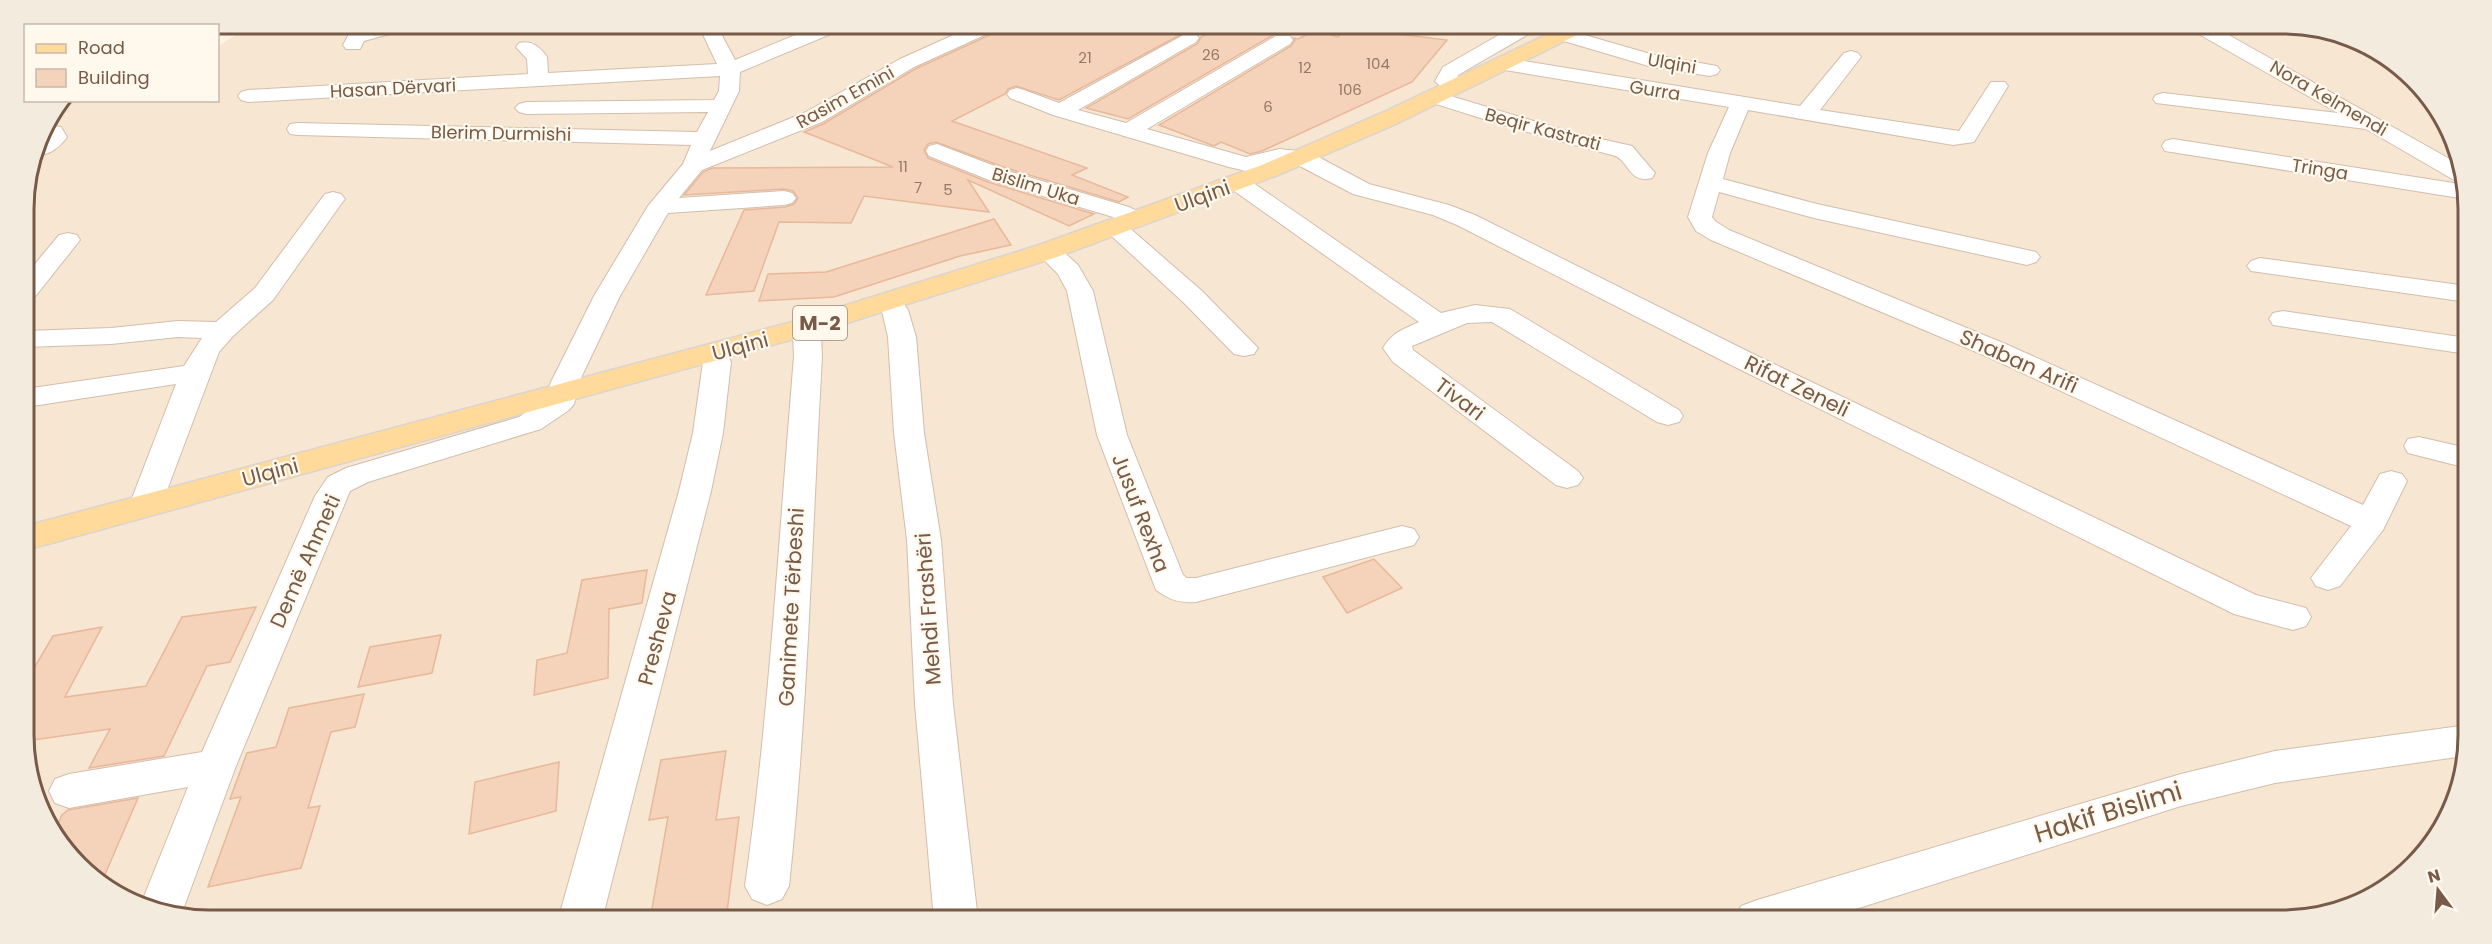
<svg xmlns="http://www.w3.org/2000/svg" width="2492" height="944" viewBox="0 0 2492 944" font-family="Poppins,sans-serif">
	<rect width="100%" height="100%" fill="#fef4e4"/>
	<!-- residential -->
	<polygon fill="#f6e6d2" points="254,24 2282,24 2342,34 2386,55 2429,96 2466,185 2468,734 2458,794 2430,847 2395,882 2342,910 2294,920 210,920 150,910 70,857 28,770 24,197 43,127 64,101 218,100 218,46"/>
	<!-- building -->
	<g fill="#f5d2ba" stroke="#e8b89a" stroke-width="1.5">
		<polygon points="1005,24 1144,24 1180,35 1059,100 1016,86 1008,89 1005,94 952,121 1087,168 1072,175 1128,197 1119,202 1006,168 936,142 928,144 924,150 928,158 988,182 1094,214 1069,226 968,180 989,212 864,196 851,223 779,222 754,291 706,295 744,210 785,207 794,204 798,198 793,191 784,189 684,195 703,172 712,168 893,167 804,132 823,124 915,69 1001,30"/>
		<polygon points="1230,24 1248,24 1281,34 1275,34 1128,119 1086,108 1197,44 1201,37"/>
		<polygon points="1346,24 1385,24 1380,32 1447,40 1412,82 1262,151 1250,154 1221,142 1214,146 1159,125 1291,46 1295,40 1294,38 1298,39 1316,30 1338,37"/>
		<polygon points="994,219 1011,245 960,256 834,297 759,301 768,274 826,272"/>
		<polygon points="1374,559 1402,588 1347,613 1323,577"/>
		<polygon points="647,570 642,603 609,609 608,678 534,695 537,660 567,653 582,580"/>
		<polygon points="256,607 230,662 207,666 164,756 89,768 110,729 27,741 27,680 53,636 102,627 65,697 146,686 182,617"/>
		<polygon points="441,635 432,673 358,687 370,647"/>
		<polygon points="364,694 355,727 331,732 308,808 320,806 301,868 208,887 241,797 230,799 247,753 276,747 289,708"/>
		<polygon points="726,751 716,820 739,817 726,920 650,920 668,817 649,820 661,760"/>
		<polygon points="559,762 556,811 469,834 475,782"/>
		<polygon points="138,798 103,879 70,857 56,828 62,815 68,810"/>
	</g>
	<g fill="none" stroke-linecap="round" stroke-linejoin="round">
		<!-- minor casing -->
		<g stroke="#d2beac" stroke-width="2">
			<g id="minor">
				<polygon points="380,24 413,24 411,28 364,41 360,49 346,49 343,45 349,34"/>
				<path d="M698 24H716L735 60 822 24H847L845 28 740 72 739 91 710 151 806 112 900 59 978 24H1002L1000 28 914 67 822 122 702 170 679 198 784 191 792 193 796 198 792 203 784 205 668 213 620 296 579 382 574 404 569 410 541 429 368 482 350 491 236 766 181 915 150 910 141 904 188 787 69 808 55 803 49 791 55 779 69 774 202 752 315 496 328 477 346 468 519 417 545 400 551 382 594 296 648 206 683 164 691 145 298 135 290 134 287 129 290 124 298 123 697 132 708 112 526 114 519 112 515 108 519 104 526 102 714 100 719 91 720 76 248 102 241 100 238 96 241 92 248 90 528 74 527 59 516 47 519 43C532 40 540 47 547 57L548 73 717 64Z"/>
				<polygon points="1518,24 1541,24 1539,28 1458,75 1456,80 1463,88 1460,92 1446,92 1435,81 1443,67"/>
				<polygon points="1936,24 1954,24 1952,31 1938,31"/>
				<polygon points="2186,24 2209,24 2457,163 2465,181 2454,180 2366,129 2156,103 2153,99 2156,95 2163,93 2338,113 2188,28"/>
				<polygon points="1564,29 1654,55 1717,66 1720,70 1717,74 1710,76 1652,67 1557,39 1555,35 1557,31"/>
				<polygon points="1189,32 1196,34 1199,38 1196,42 1078,110 1126,123 1276,36 1290,36 1293,40 1290,44 1147,129 1246,157 1279,149 1309,152 1369,184 1449,205 1475,215 1749,352 2256,595 2306,608 2311,617 2306,626 2293,630 2234,614 1729,364 1457,225 1433,215 1353,194 1296,164 1279,163 1246,171 1229,167 1053,115 1010,98 1007,94 1010,90 1017,88 1024,90 1059,103"/>
				<polygon points="1851,51 1858,53 1861,57 1820,110 1959,131 1991,82 2005,82 2008,86 1974,142 1953,145 1748,110 1730,153 1723,179 1817,204 2036,252 2040,257 2036,262 2027,265 1814,218 1719,192 1712,217 1715,221 1729,230 2008,345 2363,505 2380,474 2391,471 2402,474 2407,481 2383,530 2340,586 2328,590 2316,586 2311,578 2351,526 1988,357 1711,240 1696,231 1688,217 1708,153 1729,107 1505,70 1498,68 1495,64 1498,60 1505,58 1800,106 1844,53"/>
				<path d="M1434 91 1570 132 1632 146 1655 173 1652 178C1627 184 1630 159 1612 155 1549 139 1488 121 1427 101L1424 97 1427 93Z"/>
				<path d="M45 125 61 127 67 137C60 147 48 157 36 154Z"/>
				<polygon points="2173,139 2466,185 2466,199 2165,151 2162,146 2165,141"/>
				<polygon points="937,144 1005,170 1129,207 1144,215 1147,220 1144,225 1135,227 1126,225 1202,291 1258,348 1254,354 1244,356 1234,354 1184,303 1103,228 1106,223 1115,221 1121,222 1113,217 989,180 929,156 926,151 929,146"/>
				<path d="M1238 176 1246 178 1441 313 1475 305 1510 309 1679 410 1683 416 1679 422 1668 425 1657 422 1492 322 1467 323 1412 346 1413 350 1578 471 1583 478 1578 485 1567 488 1556 485 1393 362 1383 348C1393 332 1402 330 1419 322L1230 188 1226 183 1230 178Z"/>
				<polygon points="333,192 341,194 345,199 341,204 273,300 233,336 219,352 161,506 156,513 145,517 134,513 129,506 176,384 26,407 25,389 184,366 202,338 178,337 111,344 25,347 25,331 111,328 178,321 216,322 255,288 325,194"/>
				<polygon points="68,233 77,235 80,240 34,298 25,300 25,276 59,235"/>
				<path d="M1048 243 1057 246 1078 265 1093 291 1127 435 1183 575 1187 578H1196L1402 526 1414 529 1419 537 1414 545 1196 602C1179 603 1170 600 1156 590L1097 435 1067 291 1058 274 1035 251 1039 246Z"/>
				<polygon points="2260,258 2467,286 2467,302 2251,271 2247,266 2251,261"/>
				<polygon points="889,294 898,296 908,310 916,337 924,433 941,540 953,704 978,920 934,920 915,704 907,540 894,433 888,337 882,311 876,302 880,296"/>
				<polygon points="2283,311 2467,338 2467,354 2273,325 2269,319 2273,313"/>
				<path d="M802 320 812 322 821 336 822 356C812 533 808 710 789 886L782 899 767 905 752 899 745 886C770 710 779 533 794 356L793 336 788 328 792 322Z"/>
				<polygon points="714,345 724,347 731,362 723,433 711,491 602,920 558,920 679,491 693,433 703,362 700,353 704,347"/>
				<polygon points="2419,437 2467,448 2467,468 2408,453 2404,446 2408,439"/>
				<polygon points="2468,725 2464,756 2275,783 2181,806 1821,920 1735,920 1741,906 1757,900 2181,774 2275,751"/>
			</g>
		</g>
		<!-- major casing -->
		<g stroke="#dcd4cf" stroke-width="3">
			<polygon id="major" points="1569,24 1594,24 1591,28 1400,122 1278,175 1057,257 812,334 26,550 26,526 792,322 1039,245 1262,165 1384,112"/>
		</g>
		<!-- minor -->
		<use href="#minor" fill="#fff" fill-rule="evenodd"/>
		<!-- major -->
		<use href="#major" fill="#ffda9a" fill-rule="evenodd"/>
	</g>
	<g text-anchor="middle" dominant-baseline="central" stroke-width="4.5" stroke-linejoin="round" paint-order="stroke">
		<!-- far-number labels -->
		<g font-size="15" fill="#977864">
			<text x="1211" y="54">26</text>
			<text x="1085" y="57">21</text>
			<text x="1378" y="63">104</text>
			<text x="1305" y="67">12</text>
			<text x="1350" y="89">106</text>
			<text x="1268" y="106">6</text>
			<text x="903" y="166">11</text>
			<text x="918" y="187">7</text>
			<text x="948" y="189">5</text>
		</g>
		<!-- far-street labels -->
		<g font-size="18" fill="#785a48" stroke="#fff8ec">
			<text transform="translate(1672 63) rotate(10)">Ulqini</text>
			<text transform="translate(393 88) rotate(-3)">Hasan Dërvari</text>
			<text transform="translate(1655 90) rotate(9)">Gurra</text>
			<text transform="translate(845 97) rotate(-29)">Rasim Emini</text>
			<text transform="translate(2329 98) rotate(30)">Nora Kelmendi</text>
			<text transform="translate(1543 129) rotate(15)">Beqir Kastrati</text>
			<text transform="translate(501 133) rotate(1)">Blerim Durmishi</text>
			<text transform="translate(2320 169) rotate(9)">Tringa</text>
			<text transform="translate(1036 186) rotate(17)">Bislim Uka</text>
		</g>
		<!-- shield labels -->
		<rect fill="#fff8ec" stroke="#a08979" stroke-width="1.5" x="793" y="306" width="54" height="34" rx="4.5"/>
		<g font-size="20" font-weight="bold" fill="#785a48">
			<text x="820" y="323">M-2</text>
		</g>
		<!-- street labels -->
		<g font-size="21" fill="#785a48" stroke="#fff8ec">
			<text transform="translate(1202 196) rotate(-20)">Ulqini</text>
			<text transform="translate(740 346) rotate(-15)">Ulqini</text>
			<text transform="translate(2019 361) rotate(24)">Shaban Arifi</text>
			<text transform="translate(1797 386) rotate(26)">Rifat Zeneli</text>
			<text transform="translate(1460 399) rotate(37)">Tivari</text>
			<text transform="translate(270 472) rotate(-15)">Ulqini</text>
			<text transform="translate(1141 513) rotate(69)">Jusuf Rexha</text>
			<text transform="translate(305 561) rotate(-66)">Demë Ahmeti</text>
			<text transform="translate(791 607) rotate(-87)">Ganimete Tërbeshi</text>
			<text transform="translate(928 609) rotate(-94)">Mehdi Frashëri</text>
			<text transform="translate(657 638) rotate(-75)">Presheva</text>
		</g>
		<!-- near-street labels -->
		<g font-size="26" fill="#785a48" stroke="#fff8ec">
			<text transform="translate(2108 812) rotate(-17)">Hakif Bislimi</text>
		</g>
	</g>
	<!-- crop -->
	<path d="M0 0H2492V944H0ZM209 34H2283A175 175 0 0 1 2458 209V735A175 175 0 0 1 2283 910H209A175 175 0 0 1 34 735V209A175 175 0 0 1 209 34Z" fill="#f4ebdf" fill-rule="evenodd"/>
	<path fill="none" stroke="#785a48" stroke-width="3" d="M209 34H2283A175 175 0 0 1 2458 209V735A175 175 0 0 1 2283 910H209A175 175 0 0 1 34 735V209A175 175 0 0 1 209 34Z"/>
	<!-- legend -->
	<rect x="24" y="24" width="195" height="78" fill="#fff8ec" stroke="#c9b9aa" stroke-width="1.5"/>
	<rect x="36" y="44" width="30" height="9" fill="#ffda9a" stroke="#c9b9aa" stroke-width="1.5"/>
	<text x="78" y="54" font-size="18" fill="#785a48">Road</text>
	<rect x="36" y="69" width="30" height="18" fill="#f5d2ba" stroke="#c9b9aa" stroke-width="1.5"/>
	<text x="78" y="84" font-size="18" fill="#785a48">Building</text>
	<!-- north arrow -->
	<g transform="translate(2438 890) rotate(344)" stroke="#fff8ec" stroke-width="4.5" paint-order="stroke">
	<path d="M0-4.5L10 22L0 15L-10 22Z" fill="#785a48"/>
	<text y="-9" font-size="16" font-weight="bold" text-anchor="middle" fill="#785a48">N</text>
	</g>
</svg>
